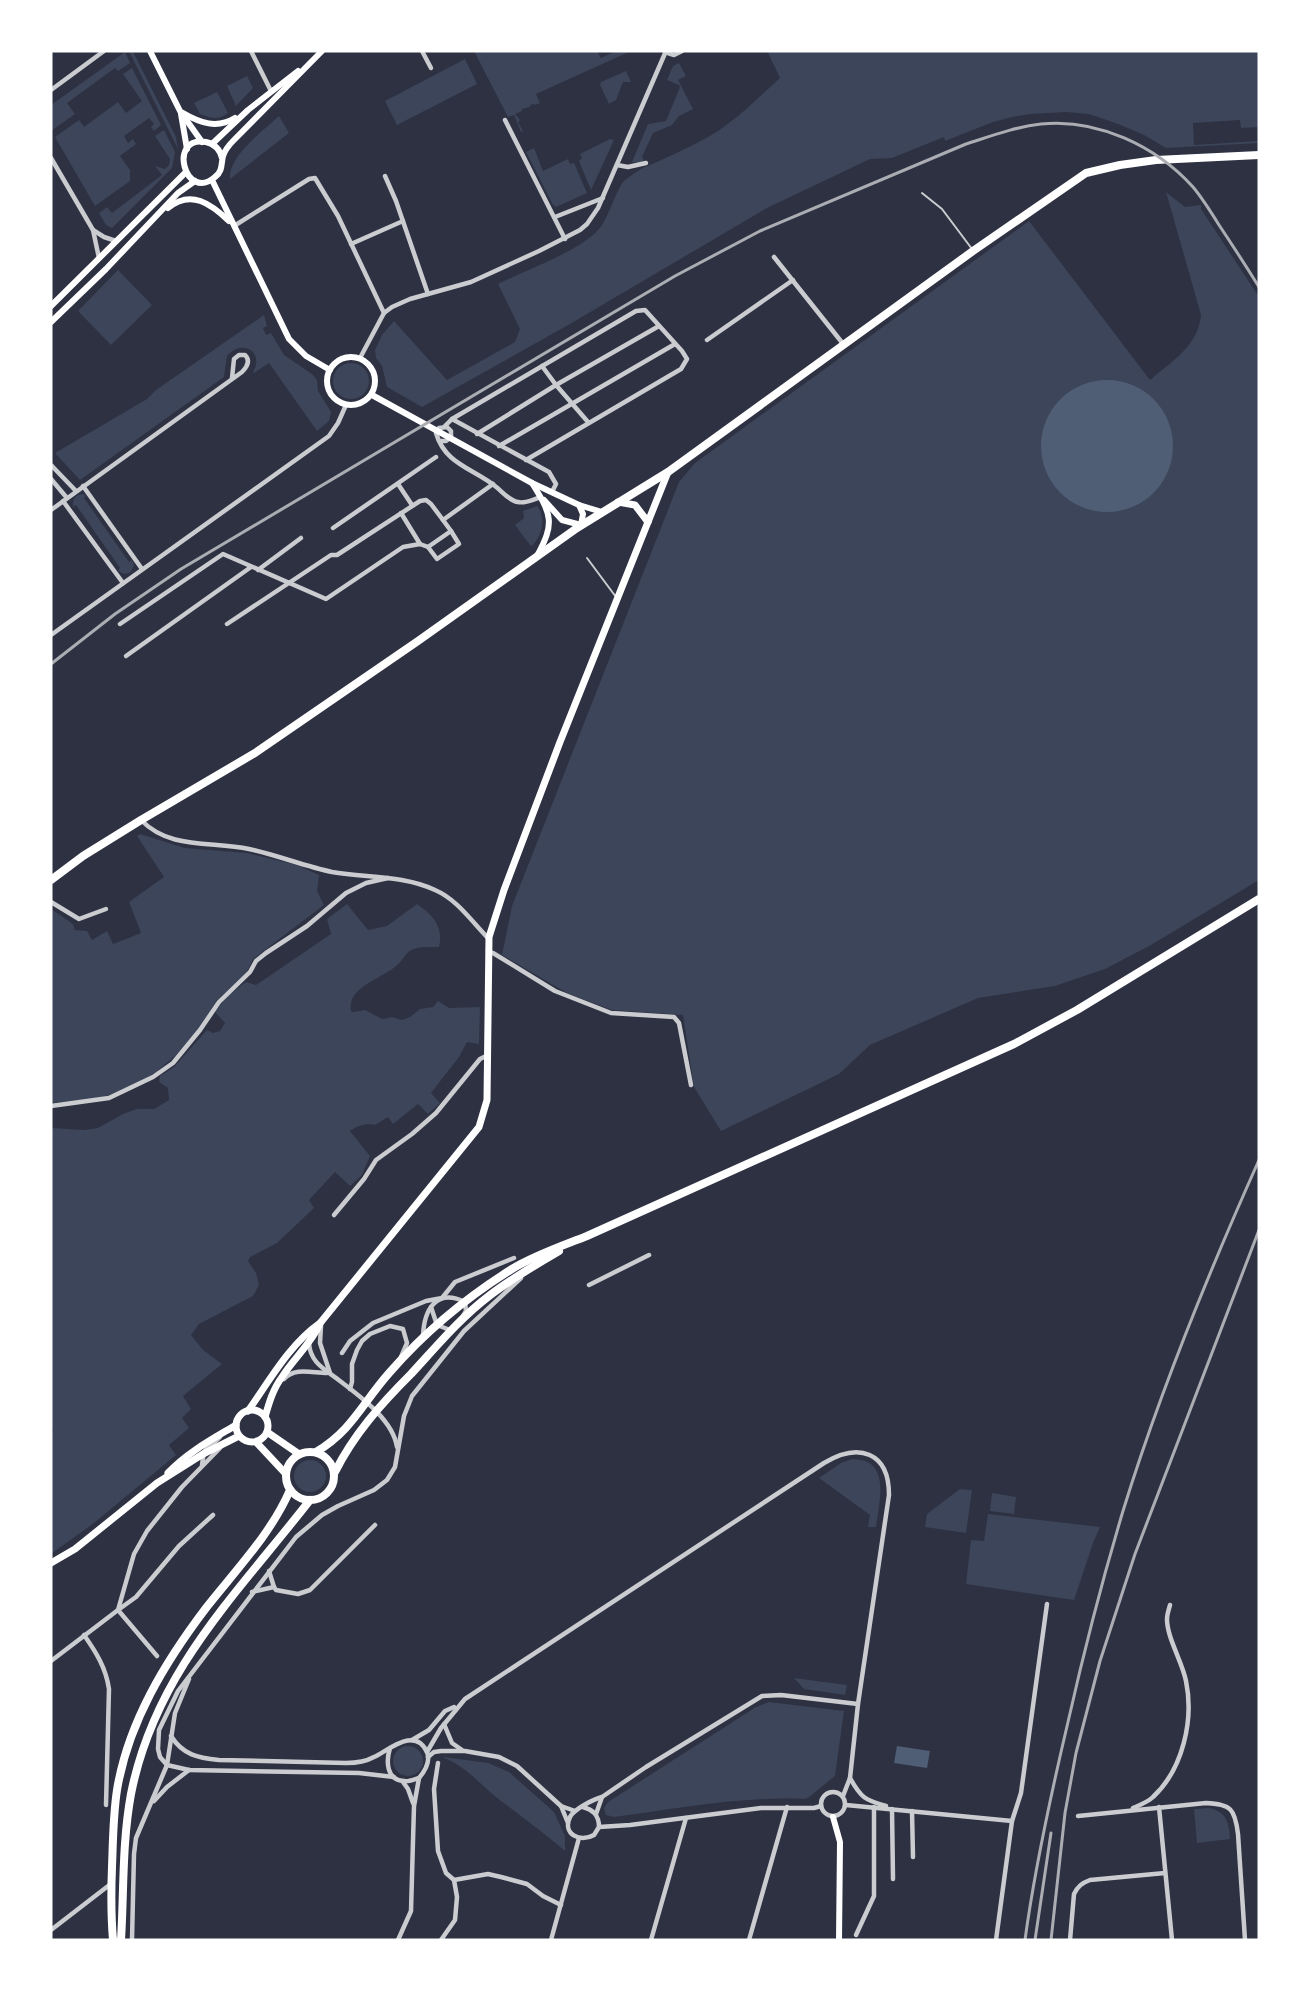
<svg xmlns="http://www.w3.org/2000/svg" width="1310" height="1991" viewBox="0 0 1310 1991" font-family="'Fira Sans',sans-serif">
	<rect width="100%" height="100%" fill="#2d3142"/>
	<!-- green -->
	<g fill="#3c4559">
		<polygon points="474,51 597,51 601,58 616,51 631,51 536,94 540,103 535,105 534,104 530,105 530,107 522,109 522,111 515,114 520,120 518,122 523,131 521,132 514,115 508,117"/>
		<path d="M763 51H1259V127L1241 128 1240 120 1193 123 1194 145 1259 141V143L1166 148 1144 135 1118 124 1089 114 1066 112 1030 114 1012 117 993 122 945 141 944 137 892 158 870 159 767 208 570 324 422 407 387 387 382 366 376 358 375 350 382 335 394 321 447 380 515 342 520 329 498 284C524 271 581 250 598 230 609 219 617 185 626 179 631 176 641 168 645 167 668 157 695 145 718 131 740 116 760 96 780 78L767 51Z"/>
		<polygon points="125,52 130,63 118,71 115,68 67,103 75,114 51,131 51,105"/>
		<polygon points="133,52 176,137 178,149 130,53"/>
		<polygon points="465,59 477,84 397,125 385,101"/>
		<polygon points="679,63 686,76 678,80 693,109 679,116 672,125 653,133 642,157 644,160 640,163 632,162 648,124 666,121 680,87 679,85 667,80 673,66"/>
		<polygon points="132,68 161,125 154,131 151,127 154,124 149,118 124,136 128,143 133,139 136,144 120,156 130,170 130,181 95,206 55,137 79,120 84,127 118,102 126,113 142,101 123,74"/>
		<polygon points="626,71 631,82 623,82 616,100 609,104 600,85 601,82"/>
		<polygon points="247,76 253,88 236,106 227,86"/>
		<path d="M217 92 228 113C218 121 211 118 200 114L194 103Z"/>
		<path d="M279 116 289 133 230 179C228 156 263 131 279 116Z"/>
		<polygon points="164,130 175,152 172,168 112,228 106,225 99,213 107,207 112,213 162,175 155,166 165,169 169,165 170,159 155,136"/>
		<polygon points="610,139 614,140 591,190 579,161 582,158 580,154"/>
		<polygon points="534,148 543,171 568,159 570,164 574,163 587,193 556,207 553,205 526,152"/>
		<path d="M1166 192 1185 207 1201 205V209L1259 297V880L1151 945 1105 969 1055 986 978 998 870 1045 839 1074 721 1131 694 1087 683 1015 612 1010 567 993 502 955 512 906 679 482 695 463 1029 221 1150 380C1172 361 1198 346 1201 315Z"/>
		<polygon points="118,270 152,305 111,345 78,311"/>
		<path d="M264 315 267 326 263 328 266 335 271 333 284 355 312 374 317 380 318 391 331 412 329 421 317 431 269 363 254 373 253 372C265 352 242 338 227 356L224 377 80 480 55 453 147 399 156 390Z"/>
		<circle cx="351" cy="381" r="18"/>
		<path d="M83 494 86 496 84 498 129 562 132 560 134 565 131 572C126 574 122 575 118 570L120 568 76 505 73 507C72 499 75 495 83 494Z"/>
		<path d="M537 506C547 518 542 536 532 546L530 545 515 525 524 518 523 511Z"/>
		<polygon points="140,834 185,848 247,853 297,865 319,875 317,891 324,905 253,959 246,974 217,1000 194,1036 175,1056 156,1072 133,1086 102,1098 51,1103 51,909 73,924 75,930 87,931 92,940 107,931 113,944 141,933 129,902 164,877 137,836"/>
		<path d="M347 904 368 930 387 926 417 904C433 915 444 927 439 947 430 947 419 946 411 950 405 954 401 963 395 967 381 979 347 987 351 1011L353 1012 365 1010 382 1019 392 1017 402 1020 410 1017 420 1009 433 1007 438 1001 449 1008 480 1007 479 1044 467 1042 459 1057 431 1093 440 1103 428 1114 418 1104 393 1124 388 1117 375 1125C366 1123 357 1126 350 1131L370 1156 362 1175 350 1186 335 1172 309 1200 314 1208 277 1243 250 1257 248 1261 256 1273 259 1285 253 1296 199 1324 191 1335 203 1350 222 1364 183 1396 191 1409 182 1418 189 1428 169 1445 176 1455 94 1523 51 1554V1435L53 1432 51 1421V1128L84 1130 98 1128 123 1114 137 1109H154L169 1100 168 1088 159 1082 160 1076 174 1067 207 1030 213 1033 220 1031 225 1023 215 1012 227 996 246 982 256 985 331 934 327 919Z"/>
		<path d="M852 1459C892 1459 879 1502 876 1527H868L870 1515 819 1478 841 1463Z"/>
		<circle cx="310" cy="1476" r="16"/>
		<polygon points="960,1489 972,1490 966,1533 925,1527 927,1514"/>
		<polygon points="992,1493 1016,1497 1014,1514 990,1511"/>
		<polygon points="988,1514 1100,1527 1093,1543 1074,1600 966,1584 971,1540 984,1541"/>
		<polygon points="794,1678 847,1685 845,1695 804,1689"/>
		<path d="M769 1702 844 1711 835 1776 809 1797 805 1799C741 1796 677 1809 614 1817L606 1815 604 1808 608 1802 756 1707Z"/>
		<circle cx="408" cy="1761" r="15"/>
		<path d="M444 1757 488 1763 509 1772 554 1812 565 1836V1851C543 1832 519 1815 496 1797 480 1784 464 1765 444 1758Z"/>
		<path d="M1209 1808C1227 1812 1229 1823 1230 1839L1197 1843 1194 1809Z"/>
	</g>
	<!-- water -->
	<g fill="#4f5d75">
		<circle cx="1107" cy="446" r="66"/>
		<polygon points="897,1746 930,1751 927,1768 894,1763"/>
	</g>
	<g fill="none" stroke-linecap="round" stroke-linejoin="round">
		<!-- service -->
		<g stroke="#caccd0" stroke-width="2">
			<polyline points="922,193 942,209 972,249"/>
			<polyline points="587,558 616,597"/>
		</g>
		<!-- minor -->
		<g stroke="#caccd0" stroke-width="4.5">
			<polyline points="251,51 271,91"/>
			<polyline points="422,51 431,68"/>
			<polyline points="665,52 674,55 682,51"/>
			<polyline points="51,90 104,51"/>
			<polyline points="505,120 565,239"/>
			<polyline points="51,158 93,230 99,258"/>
			<polyline points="617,165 628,167 646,163"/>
			<polyline points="385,176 396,201 428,294"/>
			<polyline points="555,217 603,198"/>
			<polyline points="234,226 309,179 315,178 338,216 384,313"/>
			<polyline points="93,230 104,237 116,241"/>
			<polyline points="351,244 403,221"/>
			<polyline points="774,257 844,345"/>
			<polyline points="707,340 793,280"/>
			<polyline points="360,358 384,313 392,307 410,299 471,282 539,251 580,230 587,224 598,208 666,51"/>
			<polyline points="542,366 556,385 588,422"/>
			<polyline points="452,419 549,472 556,484 552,492"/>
			<polyline points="445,426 452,419 636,311 645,310 682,351 687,359 681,369 526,460"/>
			<polyline points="477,434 556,385 659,326"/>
			<path d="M440 441H446L451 437V431L447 427 439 428 436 433C445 464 472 468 495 486 502 491 509 501 518 502 525 504 534 499 541 497"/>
			<polyline points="499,446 675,344"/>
			<polyline points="51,465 76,491"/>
			<polyline points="51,479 67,498"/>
			<polyline points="398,484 412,505"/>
			<polyline points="83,486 142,569"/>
			<polyline points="63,501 123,583"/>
			<path d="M51 510 242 372C247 367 251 361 245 355H239L234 359 232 378"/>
			<polyline points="401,513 420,544"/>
			<polyline points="333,528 436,457"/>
			<polyline points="428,547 437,559 459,544 451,531"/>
			<polyline points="258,570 301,538"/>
			<polyline points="120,624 223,554 326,599 403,547 420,544 428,547 451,531 443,520 493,484"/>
			<polyline points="227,624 331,555 337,555 420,501 426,500 431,504 443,520"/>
			<polyline points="51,635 329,436 338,423 346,405"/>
			<polyline points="126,656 251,567"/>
			<path d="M141 820C170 850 211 841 249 849 277 855 304 866 332 872 367 878 403 875 435 890 458 900 472 922 489 939"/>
			<polyline points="51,902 79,919 106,909"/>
			<polyline points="488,951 493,953 555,991 611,1013 674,1017 679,1023 691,1085"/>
			<polyline points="51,1106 109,1098 153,1077 173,1063 200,1030 219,1002 250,972 256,961 266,953 307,926 346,893 366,883 388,878"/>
			<polyline points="334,1215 364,1179 376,1160 412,1134 436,1113 480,1059 488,1055"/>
			<polyline points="589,1285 649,1255"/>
			<polyline points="431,1307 437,1325 450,1330"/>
			<polyline points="321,1326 320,1343 330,1373"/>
			<path d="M423 1336C424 1310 436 1288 465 1302L466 1311 463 1316"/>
			<path d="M309 1343C310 1363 326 1370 340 1381 361 1397 393 1420 397 1447"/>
			<polyline points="342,1353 350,1341 373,1323 426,1301 442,1298 455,1282 514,1258"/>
			<path d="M284 1379C295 1367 312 1373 327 1373"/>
			<polyline points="350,1389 352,1382 352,1364 357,1350 362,1341 370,1334 390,1326 403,1329 407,1343 401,1357"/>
			<path d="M202 1465C205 1442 207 1451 220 1437"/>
			<polyline points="269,1571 274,1587"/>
			<polyline points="252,1592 274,1587 276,1590 298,1594 310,1590 375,1525"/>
			<path d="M84 1635C96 1652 106 1668 109 1689L106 1805"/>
			<polyline points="157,1656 118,1610 136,1597 179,1546 213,1515"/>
			<polyline points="51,1661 118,1610 134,1554 147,1531 182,1487 220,1448"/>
			<polyline points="444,1724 452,1743 462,1750"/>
			<path d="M171 1736C183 1755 198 1758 219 1760L346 1763C356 1763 365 1762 374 1757 389 1750 415 1726 427 1752 431 1762 425 1771 419 1778 415 1779 408 1782 404 1781 386 1780 386 1761 390 1748"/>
			<polyline points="412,1740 429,1730 445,1711 454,1707"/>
			<path d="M427 1752 441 1728 465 1699 824 1463C859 1442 889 1452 889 1495L858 1704 850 1778 843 1796"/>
			<polyline points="428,1757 434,1752 441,1751 465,1751 499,1757 517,1766 561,1806 575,1811"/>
			<polyline points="438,1763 434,1789 438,1851 446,1873 454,1880 457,1897 455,1920 441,1940"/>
			<polyline points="394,1777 359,1773 189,1770 167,1765 160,1757 158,1749 159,1730 178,1691 296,1537 322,1515 338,1506 374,1490 387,1480 395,1467 404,1416 412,1396 464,1331 521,1278"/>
			<path d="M850 1778C861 1798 865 1800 886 1806"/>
			<polyline points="403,1782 408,1789 413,1803"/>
			<circle cx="833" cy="1804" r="12"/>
			<polyline points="154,1801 167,1787 189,1770"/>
			<polyline points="846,1805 1012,1821"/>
			<polyline points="561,1806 568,1823"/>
			<path d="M583 1807C593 1810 599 1815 599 1827L594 1835C580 1843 562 1834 570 1817 574 1809 594 1799 602 1797L646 1767 762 1696 781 1695 858 1704"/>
			<polyline points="1159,1807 1172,1940"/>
			<path d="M1133 1808C1140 1805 1148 1802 1153 1797 1183 1769 1194 1720 1186 1681 1182 1661 1167 1638 1167 1619 1167 1614 1169 1609 1170 1605"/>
			<polyline points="892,1809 893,1879"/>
			<polyline points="912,1811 913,1857"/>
			<polyline points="596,1814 602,1797"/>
			<path d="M1078 1816 1206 1803C1231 1804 1235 1809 1238 1834L1245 1940"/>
			<polyline points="599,1827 630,1825 761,1808 814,1808 821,1806"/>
			<polyline points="454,1880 488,1874 501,1877 527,1884 543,1896 561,1905"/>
			<polyline points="51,1930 112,1883"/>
			<polyline points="856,1935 874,1896 874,1807"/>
			<polyline points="132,1940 134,1854 136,1838 167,1765 175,1713 189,1679"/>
			<polyline points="398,1940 411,1911 414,1806 419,1778"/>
			<polyline points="551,1940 579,1838"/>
			<polyline points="651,1940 686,1818"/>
			<polyline points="749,1940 787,1807"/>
			<polyline points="996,1940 1012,1821 1021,1793 1047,1604"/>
			<path d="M1070 1940 1074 1894C1078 1886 1082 1883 1090 1880L1165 1873"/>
		</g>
		<!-- secondary -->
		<g stroke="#fff" stroke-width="6">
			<polyline points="150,51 180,111 202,142"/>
			<path d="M183 113C200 123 217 129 235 118"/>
			<polyline points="181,114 187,149"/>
			<polyline points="212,144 248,110 298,71"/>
			<path d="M222 158C220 150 215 144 206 142 167 135 185 203 215 177 223 171 221 164 223 156 225 150 229 145 233 141L322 51"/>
			<polyline points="212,180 289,339 306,356 330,370"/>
			<path d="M168 208C191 189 211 204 229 221"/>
			<polyline points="51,306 186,172"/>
			<polyline points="51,322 106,269 178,193 195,181"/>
			<circle cx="351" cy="381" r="24"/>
			<polyline points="372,395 532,483 579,505 602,512"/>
			<path d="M532 483C552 515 555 523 537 556"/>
			<polyline points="544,500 562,520 581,525 583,514 579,505"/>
			<polyline points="833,1817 840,1842 839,1940"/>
		</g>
		<!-- primary -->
		<g stroke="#fff" stroke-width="7">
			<polyline points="618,502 635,505 648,522"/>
			<circle cx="252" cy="1426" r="16"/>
			<path d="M248 1411C270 1380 289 1345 320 1323"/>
			<path d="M265 1417C269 1403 273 1389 282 1377 294 1358 311 1344 321 1322L479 1127 487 1100 489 937 504 890 560 742 668 472"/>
			<polyline points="267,1432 299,1454"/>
			<polyline points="256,1442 285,1473"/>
			<path d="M168 1473C188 1452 211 1440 236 1425"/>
			<polyline points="51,1563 75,1549 157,1483 203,1454 239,1436"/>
		</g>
		<!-- trunk -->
		<g stroke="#fff" stroke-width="8">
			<polyline points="51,880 83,856 141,820 255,753 418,641 577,528 668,472 973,251 1086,173 1120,165 1156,160 1259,155"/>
			<circle cx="310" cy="1476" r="24"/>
			<path d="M316 1452C352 1431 363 1402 390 1372 424 1333 467 1297 512 1269 535 1255 562 1246 587 1236L1014 1044 1077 1010 1259 899"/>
			<path d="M335 1472C354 1434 381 1404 411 1374 436 1347 460 1318 489 1296 511 1279 535 1265 559 1251"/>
			<path d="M113 1940C111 1916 111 1892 112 1867 113 1842 113 1816 117 1790 128 1723 165 1662 206 1608 235 1571 271 1534 290 1490"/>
			<path d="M121 1940C124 1891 122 1843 131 1794 155 1672 237 1594 310 1500"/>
		</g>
		<!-- rail -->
		<g stroke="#abadb3" stroke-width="3">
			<path d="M51 664 115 614 181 569 675 276 760 231 966 144C991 136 1015 127 1041 124 1097 118 1156 146 1193 187 1203 199 1211 212 1219 225 1233 246 1246 266 1259 287"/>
			<path d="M1025 1940C1035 1866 1051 1794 1068 1722 1084 1651 1102 1581 1123 1511 1160 1391 1208 1274 1259 1160"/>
			<polyline points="1035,1940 1051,1833"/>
			<polyline points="1051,1940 1065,1813 1076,1753 1100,1661 1135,1554 1259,1230"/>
		</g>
	</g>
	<!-- border -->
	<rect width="1310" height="1991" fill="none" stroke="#ffffff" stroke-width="105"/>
</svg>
